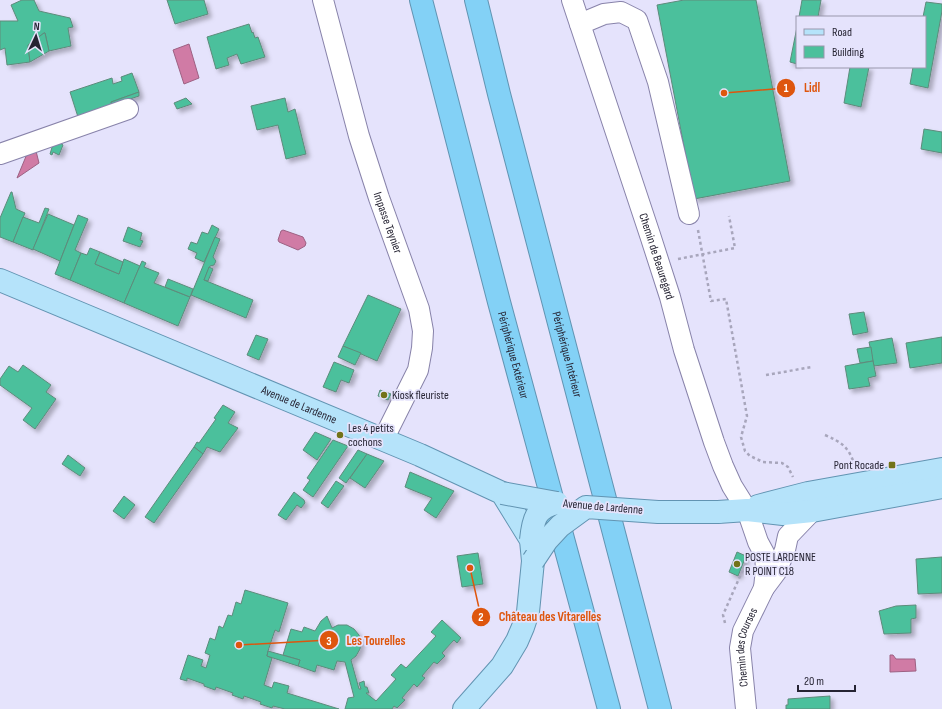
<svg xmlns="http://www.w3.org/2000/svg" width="942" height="709" viewBox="0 0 942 709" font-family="'Sofia Sans Condensed',sans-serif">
	<defs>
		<filter id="shadow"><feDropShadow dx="3.5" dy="3.5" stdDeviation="2" flood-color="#0004"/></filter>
	</defs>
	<rect width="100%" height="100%" fill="#e5e3fc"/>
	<!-- water -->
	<g fill="#d07ba5" stroke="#9d6183">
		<polygon points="189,44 199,78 184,84 173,50"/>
		<polygon points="36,151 39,163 17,178 27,154"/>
		<polygon points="283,230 303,237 306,243 305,246 298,250 279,242 278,240 281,231"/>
		<polygon points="890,655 893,655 896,659 915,659 916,671 890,672"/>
	</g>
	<!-- building -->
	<g fill="#4cc09c" stroke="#5d8b7b" filter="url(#shadow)">
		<polygon points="22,0 34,0 39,11 70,18 73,27 68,28 71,46 49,51 45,33 44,33 28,45 30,62 7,65 5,48 0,50 0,21 18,21 11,5"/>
		<polygon points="167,0 204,0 208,14 175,24"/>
		<polygon points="684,0 756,0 790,181 694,199 657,5"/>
		<polygon points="802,0 821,0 818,17 799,17"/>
		<polygon points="926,2 942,4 942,11 928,88 910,84 913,67 925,67 925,17 923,17"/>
		<polygon points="249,24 252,33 253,32 255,38 258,37 265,57 241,64 237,54 227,58 229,65 216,69 207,37"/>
		<polygon points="797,27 797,64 790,62"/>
		<polygon points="44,33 45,33 49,51 30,62 28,45"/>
		<polygon points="850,67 869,67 861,107 844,103"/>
		<polygon points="132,73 139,92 111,102 112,106 78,117 70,92 112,78 113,84 122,81 121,77"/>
		<polygon points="139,92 139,96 112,105 111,102"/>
		<polygon points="186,98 192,104 177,109 174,103"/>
		<polygon points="285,98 288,112 295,109 306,154 286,159 278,125 257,130 251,106"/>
		<polygon points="924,129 942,132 942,153 921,149"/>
		<polygon points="59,142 63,145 59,155 53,152 52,155 50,154 53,144"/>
		<polygon points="11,192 12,192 16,209 25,213 13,242 0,237 0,218"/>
		<polygon points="45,208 49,209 33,250 13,242 23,217 39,223"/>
		<polygon points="48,214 74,225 60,261 33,249"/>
		<polygon points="78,215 88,219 75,250 81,253 70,280 55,274"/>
		<polygon points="212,225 219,229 204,262 195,258 197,253 188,249 191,242 197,244 202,232 208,234"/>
		<polygon points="128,227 142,233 140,240 143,241 140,247 123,241"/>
		<polygon points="215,237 220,239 213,257 216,261 214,265 210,266 204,280 253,300 246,318 191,295"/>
		<polygon points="90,248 100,252 95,264 119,274 124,259 140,266 124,303 70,280 81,253 87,255"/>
		<polygon points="100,252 123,262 119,274 95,264"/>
		<polygon points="142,261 146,263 144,267 159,273 154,283 190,297 178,326 124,303"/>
		<polygon points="209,267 213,269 208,281 204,280"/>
		<polygon points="168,279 193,289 190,297 165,287"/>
		<polygon points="368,295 401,309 377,361 343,346"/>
		<polygon points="864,312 868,332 853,335 849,314"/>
		<polygon points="256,335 268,339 259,360 247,355"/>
		<polygon points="942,337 942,363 910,368 906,343"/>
		<polygon points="892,338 897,363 874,366 869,342"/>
		<polygon points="343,346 361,353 355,365 338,357"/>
		<polygon points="871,347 873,361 860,363 857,349"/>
		<polygon points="873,361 876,376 868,378 870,386 849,389 845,366"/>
		<polygon points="334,362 354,370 349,383 341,380 336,392 323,387"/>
		<polygon points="23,365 51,385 46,392 56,399 35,429 23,420 32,408 0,385 0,379 9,366 18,372"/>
		<polygon points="380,390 391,394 388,400 378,396"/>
		<polygon points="223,405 235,412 228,423 238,428 220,452 207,447 203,454 194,447 197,442 199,443 216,419 214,418"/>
		<polygon points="315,432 331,439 317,460 303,450"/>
		<polygon points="333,440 348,446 313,497 303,490 310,480 307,478"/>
		<polygon points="194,447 203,454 154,523 145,517"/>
		<polygon points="358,450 367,454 346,483 339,478"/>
		<polygon points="367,454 384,461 365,488 350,478"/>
		<polygon points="68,455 85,468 80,476 62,464"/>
		<polygon points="410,472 454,491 436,518 424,510 432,498 405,487"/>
		<polygon points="336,481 344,486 328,508 321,503"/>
		<polygon points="294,492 304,500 305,503 301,508 297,505 286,520 278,515"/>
		<polygon points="124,496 135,505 124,519 113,511"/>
		<polygon points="737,552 746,556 738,576 729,572"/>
		<polygon points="478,553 483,584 462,587 457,556"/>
		<polygon points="942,557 942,593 918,594 916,559"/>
		<polygon points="245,590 288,603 279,632 275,630 268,651 267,656 272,658 264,685 272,688 274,682 289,686 287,693 339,709 285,709 273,706 272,708 260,704 261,702 244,696 243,699 232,695 233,693 216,687 215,690 204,686 204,684 187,678 187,681 180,679 188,655 203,660 201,666 206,668 210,655 205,653 210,638 215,640 219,626 223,628 228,615 232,616 236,602 241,604"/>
		<polygon points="916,605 916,618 911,619 911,633 884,634 879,611 896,606"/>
		<polygon points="327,616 332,628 338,625 347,625 354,629 359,635 361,641 360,649 356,656 351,660 359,689 361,689 359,683 364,681 365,687 367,687 369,693 366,693 376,701 396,679 391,675 401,664 406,668 436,636 431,632 442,620 461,638 457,643 454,640 442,653 445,656 437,664 434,662 422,676 425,678 417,687 414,684 402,698 405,700 397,708 394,706 392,709 345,709 348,698 354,697 345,662 337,661 334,670 317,665 315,672 298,666 300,660 283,655 291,629 302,632 304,627 315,631 321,621"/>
		<polygon points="268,651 300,660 298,666 267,656"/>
		<polygon points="830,696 830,709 786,709 786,705 788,705 788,699"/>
	</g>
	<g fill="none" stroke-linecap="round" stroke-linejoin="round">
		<!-- minor casing -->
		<g stroke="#8883aa" stroke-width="22">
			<g id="minor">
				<path id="s1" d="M323 0 359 136 379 198 419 309 423 331 422 348 418 370 383 440"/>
				<path id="s2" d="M572 0 650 235 670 297 684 350 714 442 723 466 732 486 747 510 758 542 765 555 766 569 764 588"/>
				<polyline points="580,24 604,14 621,12 637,20 658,82 689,214"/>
				<polyline points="0,154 128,109"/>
				<path id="s3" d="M746 709 740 648 743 631 764 588 776 572 785 550 788 536 812 511"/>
			</g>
		</g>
		<!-- major casing -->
		<g stroke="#6294b2" stroke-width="24">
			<g id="major">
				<path id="s4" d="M0 280 420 455 502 493 531 540 533 561 528 612 523 627 517 641 502 666 464 709"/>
				<polyline points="758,506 808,493 942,469"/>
				<polyline points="718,512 747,510 783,514 812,511 942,487"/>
			</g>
		</g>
		<!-- highway casing -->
		<g stroke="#6294b2" stroke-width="24">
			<g id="highway">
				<path id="s5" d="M421 0 499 302 609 709"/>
				<path id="s6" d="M476 0 499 94 660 709"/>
			</g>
		</g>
		<!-- path -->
		<g stroke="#a8a6bc" stroke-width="2.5" stroke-dasharray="3 3" stroke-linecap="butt">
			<polyline points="698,230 711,301 726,299 747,416 741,437 745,451 750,456 763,462 782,463 788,467 793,477"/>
			<polyline points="678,259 735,248 729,216"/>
			<polyline points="766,375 812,367"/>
			<path d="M825 435C841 442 849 447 854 464"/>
			<polyline points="725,623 723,615 745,565"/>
		</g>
		<!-- minor -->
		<use href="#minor" stroke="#fff" stroke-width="20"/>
		<!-- major -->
		<use href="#major" stroke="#b5e3fa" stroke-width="22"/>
		<!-- highway -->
		<use href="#highway" stroke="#83d1f6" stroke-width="22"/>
		<!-- major-bridge casing -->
		<g stroke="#6294b2" stroke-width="24" stroke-linecap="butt">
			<g id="major-bridge">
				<polyline points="502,493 557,503"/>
				<path d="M531 540C533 520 535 508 557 503"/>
				<polyline points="533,561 547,540 560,526 586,507 658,512 718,512"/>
			</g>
		</g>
		<!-- major-bridge -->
		<use href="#major-bridge" stroke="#b5e3fa" stroke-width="22"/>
	</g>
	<!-- markers -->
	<g fill="#727318" stroke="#e5e3fc" stroke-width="1.5">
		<circle cx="384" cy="395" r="4"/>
		<circle cx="340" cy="435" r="4"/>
		<rect x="888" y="461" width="8" height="8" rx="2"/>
		<circle cx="737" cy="564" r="4"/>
	</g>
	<g text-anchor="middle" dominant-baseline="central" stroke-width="3.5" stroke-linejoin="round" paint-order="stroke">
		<!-- street labels -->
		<g font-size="12" fill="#262433" stroke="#e5e3fc">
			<text stroke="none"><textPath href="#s1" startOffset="232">Impasse Teynier</textPath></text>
			<text stroke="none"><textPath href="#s2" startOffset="270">Chemin de Beauregard</textPath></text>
			<text stroke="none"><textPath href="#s5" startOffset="367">Périphérique Extérieur</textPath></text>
			<text stroke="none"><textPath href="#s6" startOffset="366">Périphérique Intérieur</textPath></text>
			<text stroke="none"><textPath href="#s4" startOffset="324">Avenue de Lardenne</textPath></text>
			<text transform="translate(603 507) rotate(5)">Avenue de Lardenne</text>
			<text stroke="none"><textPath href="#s3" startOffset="63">Chemin des Courses</textPath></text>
		</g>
		<!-- poi labels -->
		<g font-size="12" fill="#262433" stroke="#e5e3fc" text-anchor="start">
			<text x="392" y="395">Kiosk fleuriste</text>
			<text x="348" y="428">Les 4 petits<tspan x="348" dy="14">cochons</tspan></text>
			<text x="884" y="465" text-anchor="end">Pont Rocade</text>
			<text x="745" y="557">POSTE LARDENNE<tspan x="745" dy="14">R POINT C18</tspan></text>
		</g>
	</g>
	<!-- callouts -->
	<path fill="none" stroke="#de560e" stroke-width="1.5" d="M724 93L786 88M470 568L481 617M239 645L329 640"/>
	<g fill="#de560e" stroke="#e5e3fc" stroke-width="1.5">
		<circle cx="724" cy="93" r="4"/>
		<circle cx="470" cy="568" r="4"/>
		<circle cx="239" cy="645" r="4"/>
		<circle cx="786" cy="88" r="10"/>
		<circle cx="481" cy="617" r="10"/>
		<circle cx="329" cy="640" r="10"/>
	</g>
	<g font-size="12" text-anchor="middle" font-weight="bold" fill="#fff">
		<text x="786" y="92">1</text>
		<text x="481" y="621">2</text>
		<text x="329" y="645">3</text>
	</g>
	<g font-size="13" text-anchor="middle" font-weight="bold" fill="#de560e" stroke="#e5e3fc" stroke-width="3.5" stroke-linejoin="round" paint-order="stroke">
		<text x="812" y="92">Lidl</text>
		<text x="550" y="621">Château des Vitarelles</text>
		<text x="376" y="645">Les Tourelles</text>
	</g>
	<!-- legend -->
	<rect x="796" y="16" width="130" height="52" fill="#e5e3fc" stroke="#9997ac"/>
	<rect x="804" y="29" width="20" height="6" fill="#b5e3fa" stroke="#9997ac"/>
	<text x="832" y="36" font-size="12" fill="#262433">Road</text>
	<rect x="804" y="46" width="20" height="12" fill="#4cc09c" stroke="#9997ac"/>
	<text x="832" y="56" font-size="12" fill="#262433">Building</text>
	<!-- north arrow -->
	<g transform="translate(36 36) rotate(4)" stroke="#e5e3fc" stroke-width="3" paint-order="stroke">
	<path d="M0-3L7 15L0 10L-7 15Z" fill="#262433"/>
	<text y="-6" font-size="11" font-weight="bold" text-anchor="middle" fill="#262433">N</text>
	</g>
	<!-- scale -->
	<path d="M798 685v6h57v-6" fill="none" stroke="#262433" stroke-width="2"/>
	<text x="804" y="685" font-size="12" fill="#262433" stroke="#e5e3fc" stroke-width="3" paint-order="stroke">20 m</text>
</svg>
